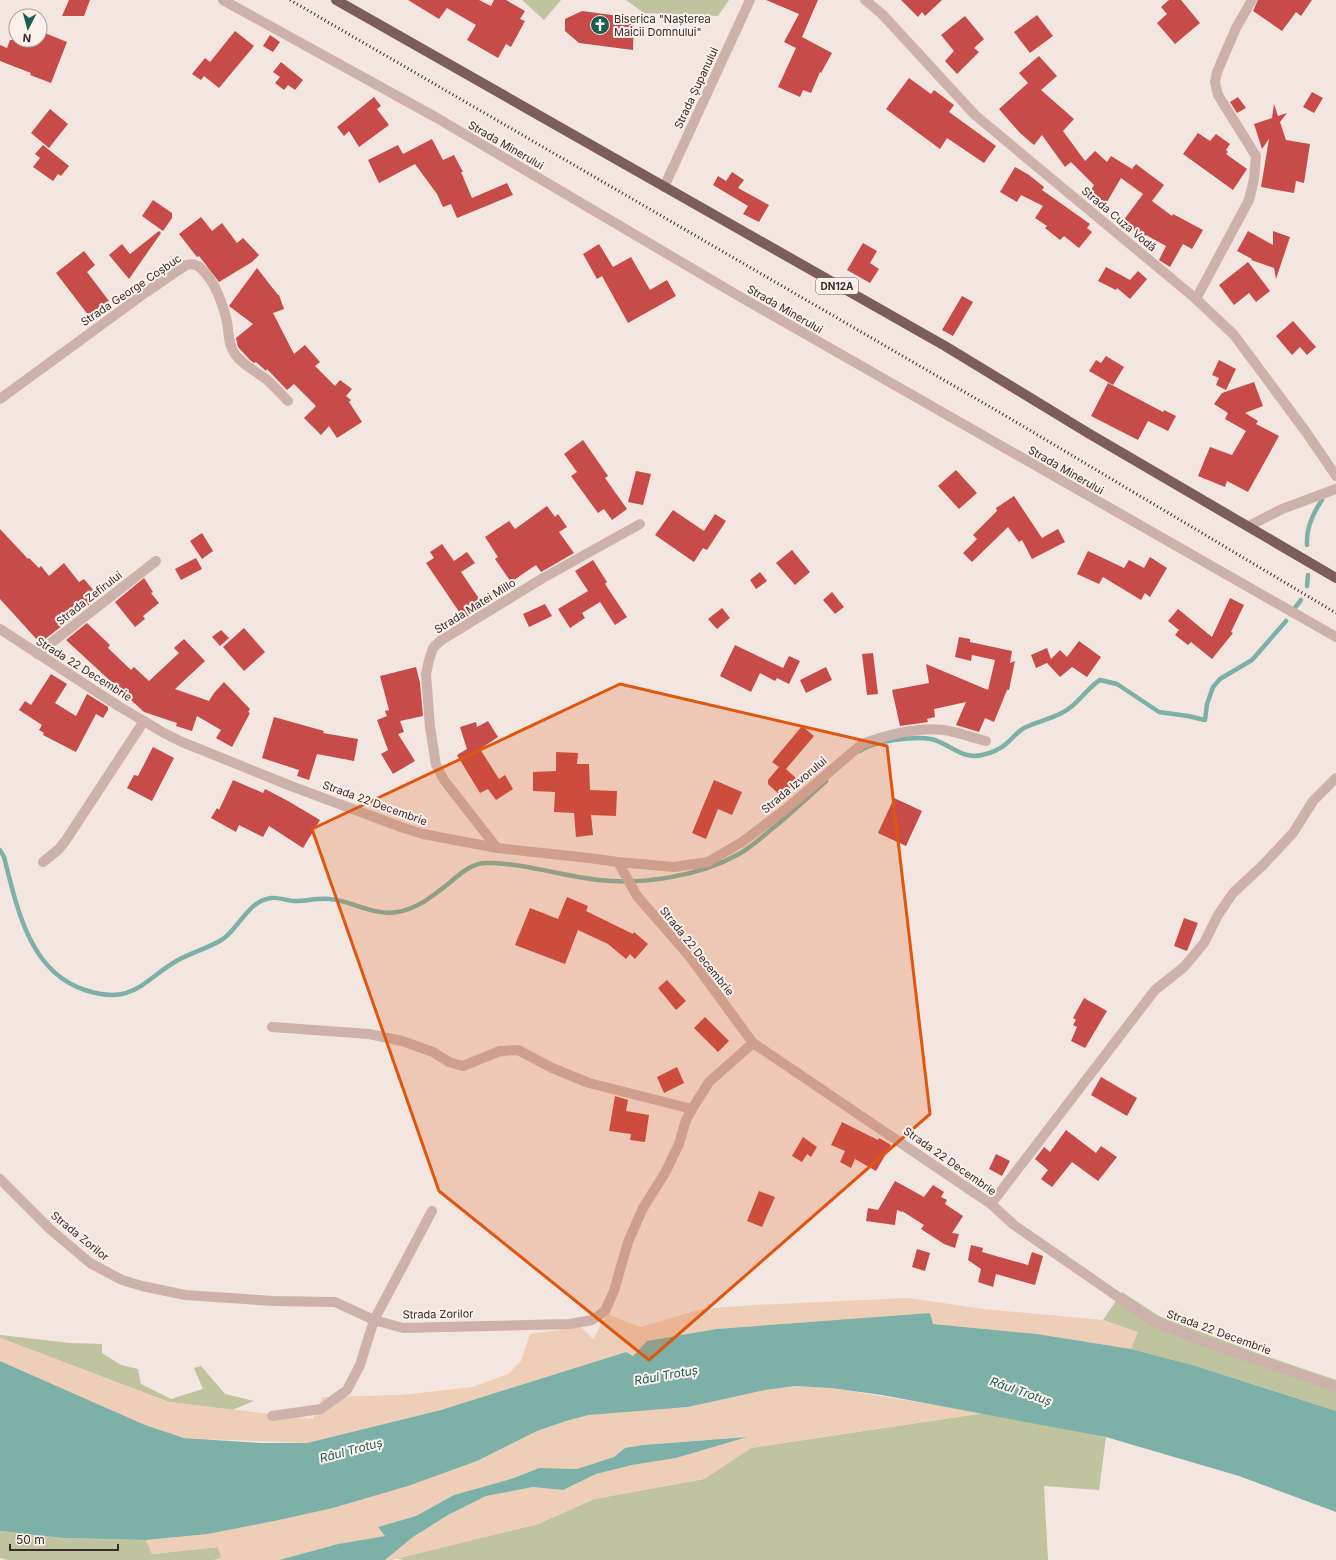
<svg xmlns="http://www.w3.org/2000/svg" width="1336" height="1560" viewBox="0 0 1336 1560" font-family="Inter,sans-serif">
	<rect width="100%" height="100%" fill="#f3e5df"/>
	<!-- green -->
	<g fill="#bfc39e">
		<polygon points="522,0 561,0 544,20"/>
		<polygon points="626,0 729,0 718,16 644,13"/>
		<polygon points="1122,1292 1159,1316 1254,1352 1336,1380 1336,1411 1196,1366 1131,1349 1137,1332 1103,1320"/>
		<polygon points="0,1335 70,1343 102,1344 102,1353 121,1365 138,1369 141,1384 171,1399 203,1389 194,1368 201,1366 225,1394 254,1401 232,1410 169,1402 0,1338"/>
		<polygon points="984,1413 1106,1437 1099,1490 1044,1486 1048,1560 403,1560 396,1558 538,1524 594,1499 704,1479 751,1448"/>
		<polygon points="0,1531 63,1538 146,1540 152,1554 218,1547 222,1558 214,1560 7,1560 0,1558"/>
	</g>
	<!-- sand -->
	<g fill="#eeceb6">
		<polygon points="908,1298 983,1309 1103,1320 1138,1332 1131,1349 1037,1334 933,1324 930,1313 716,1329 647,1341 633,1356 626,1352 441,1410 307,1443 184,1438 145,1425 0,1361 0,1338 169,1402 313,1419 322,1397 402,1395 472,1387 508,1374 521,1361 530,1334 581,1327 593,1339 607,1314 640,1327 702,1309 754,1305"/>
		<polygon points="795,1386 831,1388 984,1413 751,1448 704,1479 594,1499 538,1524 392,1560 384,1560 413,1537 448,1515 486,1496 533,1487 563,1490 596,1474 632,1465 676,1458 745,1437 643,1445 625,1448 614,1457 577,1469 539,1468 514,1478 454,1495 416,1516 378,1527 385,1536 338,1544 279,1560 214,1560 221,1558 218,1547 152,1554 146,1540 208,1534 279,1520 333,1508 408,1486 477,1461 537,1431 566,1421 589,1415 688,1407 765,1390"/>
	</g>
	<!-- water -->
	<g fill="#7db1a7">
		<polygon points="930,1313 933,1324 1037,1334 1131,1349 1196,1366 1336,1411 1336,1512 1239,1476 1106,1437 882,1395 831,1388 795,1386 765,1390 688,1407 589,1415 566,1421 537,1431 477,1461 408,1486 333,1508 279,1520 208,1534 146,1540 63,1538 0,1531 0,1361 145,1425 184,1438 260,1443 307,1443 441,1410 626,1352 633,1356 647,1341 716,1329"/>
		<polygon points="747,1437 676,1458 632,1465 596,1474 563,1490 533,1487 486,1496 448,1515 413,1537 385,1560 279,1560 338,1544 385,1536 378,1527 416,1516 454,1495 514,1478 539,1468 577,1469 614,1457 625,1448 643,1445"/>
	</g>
	<g fill="none" stroke-linecap="round" stroke-linejoin="round">
		<!-- stream -->
		<g stroke="#7db1a7" stroke-width="4.5">
			<path d="M1307 545C1306 529 1313 513 1322 500"/>
			<polyline points="1307,586 1308,575"/>
			<polyline points="1294,609 1301,600"/>
			<path d="M860 751C874 741 914 736 931 739 949 743 962 760 982 755 991 753 999 750 1006 744 1012 739 1017 732 1024 728 1040 720 1058 718 1071 707 1082 698 1089 687 1100 680L1117 684 1159 712 1188 716 1205 720 1207 704 1213 687 1220 679 1252 660 1286 621"/>
			<path d="M0 850 4 857C17 907 29 972 85 990 133 1006 142 981 178 960 193 952 209 948 223 939 240 927 248 901 271 898 279 897 287 901 295 901 306 901 318 898 330 899 353 901 373 916 397 912 417 909 433 896 448 884 460 874 471 863 487 863 525 863 561 876 599 880 643 885 700 876 739 854 753 846 765 834 778 824 794 810 810 796 826 781"/>
		</g>
	</g>
	<!-- building -->
	<g fill="#c74b49">
		<polygon points="69,0 90,0 84,16 62,16"/>
		<polygon points="408,0 479,0 491,6 494,0 506,0 525,11 520,19 525,21 511,47 506,44 498,58 467,40 476,25 447,8 439,19"/>
		<polygon points="766,0 818,0 802,37 832,53 821,73 820,72 811,93 803,90 800,97 778,87 796,48 784,42 799,14"/>
		<polygon points="901,0 942,0 925,16 922,12 918,17"/>
		<polygon points="1169,0 1181,0 1200,23 1175,44 1157,23 1167,14 1161,7"/>
		<polygon points="1258,0 1312,0 1301,16 1296,12 1282,31 1253,11"/>
		<polygon points="582,11 634,18 633,50 579,43 565,31 565,19"/>
		<polygon points="1037,15 1053,36 1030,53 1014,32"/>
		<polygon points="965,16 984,39 974,48 979,52 957,74 945,61 954,51 941,35"/>
		<polygon points="40,31 67,42 51,83 30,75 31,73 0,61 0,45 7,48 10,40 40,40"/>
		<polygon points="235,31 254,46 219,88 204,76 201,80 192,74 205,58 210,62"/>
		<polygon points="270,35 280,42 273,52 263,46"/>
		<polygon points="1039,56 1057,76 1041,90 1074,119 1063,131 1085,161 1095,151 1107,162 1111,156 1132,169 1136,164 1164,185 1152,201 1172,216 1173,214 1203,230 1192,249 1183,244 1170,267 1159,260 1166,246 1146,235 1144,237 1123,221 1143,194 1121,178 1104,207 1087,197 1094,185 1071,162 1065,167 1042,135 1034,145 1020,133 999,109 1028,83 1019,73"/>
		<polygon points="281,62 303,80 295,90 288,85 284,90 275,83 280,77 273,72"/>
		<polygon points="909,78 931,94 934,90 954,105 949,112 996,146 984,163 947,138 940,149 886,109"/>
		<polygon points="1312,92 1323,98 1314,113 1303,107"/>
		<polygon points="374,97 381,106 377,109 389,125 359,147 349,131 344,136 337,127"/>
		<polygon points="1238,97 1246,108 1237,113 1230,102"/>
		<polygon points="1274,104 1278,116 1287,113 1280,122 1286,140 1310,144 1304,183 1296,181 1294,193 1261,187 1269,139 1262,149 1254,124 1272,118"/>
		<polygon points="50,109 68,124 49,148 31,133"/>
		<polygon points="1198,133 1210,141 1216,134 1230,144 1226,150 1228,152 1226,154 1247,169 1233,190 1183,154"/>
		<polygon points="432,139 443,160 454,155 463,172 461,172 472,198 507,183 513,195 457,218 451,204 443,207 437,194 415,164 379,183 368,160 398,145 403,154"/>
		<polygon points="43,145 69,166 61,176 58,174 53,181 33,167 40,158 35,154"/>
		<polygon points="1015,167 1029,175 1044,187 1042,190 1090,224 1087,228 1092,232 1079,248 1064,236 1060,240 1045,228 1047,226 1035,218 1043,206 1021,195 1017,202 1000,192"/>
		<polygon points="732,172 744,180 738,188 769,205 759,222 743,214 748,206 713,185 718,176 726,181"/>
		<polygon points="153,200 172,213 172,218 163,231 142,216"/>
		<polygon points="201,217 212,231 222,223 237,243 243,238 259,255 252,262 219,282 199,256 197,257 179,234"/>
		<polygon points="159,231 161,233 129,279 109,255 122,244 130,254"/>
		<polygon points="1248,231 1273,245 1273,231 1290,237 1276,279 1274,268 1251,260 1252,259 1237,251"/>
		<polygon points="863,243 877,251 870,263 879,269 870,283 847,270"/>
		<polygon points="599,244 613,267 631,257 650,290 667,280 676,296 628,323 602,276 597,279 583,254"/>
		<polygon points="84,251 95,265 87,272 109,301 89,316 56,273"/>
		<polygon points="1248,262 1270,291 1256,302 1249,293 1234,305 1219,285"/>
		<polygon points="1106,267 1130,280 1138,271 1147,279 1130,299 1117,288 1116,290 1098,281"/>
		<polygon points="257,268 278,295 279,295 284,309 273,313 294,354 305,345 320,362 315,366 335,386 340,380 352,389 346,396 351,400 349,402 362,422 337,438 329,426 321,435 304,418 316,406 294,384 287,390 267,369 266,371 256,362 254,363 250,360 238,347 236,338 253,324 229,306"/>
		<polygon points="962,296 973,302 953,336 942,330"/>
		<polygon points="1293,321 1316,347 1307,355 1300,347 1292,355 1276,336"/>
		<polygon points="1106,356 1124,367 1113,385 1089,371 1096,360 1101,363"/>
		<polygon points="1219,360 1236,369 1226,390 1216,385 1219,378 1212,375"/>
		<polygon points="1254,382 1263,406 1245,413 1258,421 1256,424 1279,436 1248,492 1227,481 1225,487 1198,476 1210,447 1232,455 1246,431 1225,419 1228,413 1214,404 1222,393"/>
		<polygon points="1108,383 1163,412 1164,410 1176,416 1168,431 1148,421 1138,440 1091,416"/>
		<polygon points="583,440 608,476 605,478 627,509 612,520 604,509 598,513 571,476 577,472 564,454"/>
		<polygon points="956,470 977,493 959,509 938,486"/>
		<polygon points="636,471 651,474 643,505 628,502"/>
		<polygon points="1014,496 1042,538 1058,529 1065,542 1032,559 1022,540 1019,542 1008,527 972,562 963,553 977,539 973,535 997,511 996,508"/>
		<polygon points="547,506 555,517 558,514 567,527 559,532 574,553 541,572 536,565 511,582 495,559 498,557 485,537 509,521 515,529"/>
		<polygon points="673,510 704,531 715,514 726,521 707,550 703,548 694,562 655,535"/>
		<polygon points="0,529 28,559 29,558 39,568 41,566 49,576 64,563 79,582 84,579 99,597 40,643 0,599"/>
		<polygon points="202,533 213,551 202,559 190,541"/>
		<polygon points="442,544 454,561 467,552 475,563 461,572 484,606 464,619 426,563 434,558 430,552"/>
		<polygon points="792,550 810,572 795,585 776,563"/>
		<polygon points="1088,551 1124,568 1129,560 1144,568 1150,557 1167,568 1150,597 1145,593 1141,600 1103,577 1099,584 1077,574"/>
		<polygon points="196,558 202,569 181,580 175,569"/>
		<polygon points="593,560 607,582 605,584 627,617 615,625 600,602 582,613 585,618 570,628 558,609 588,591 575,571"/>
		<polygon points="760,572 767,581 756,589 750,580"/>
		<polygon points="144,578 153,592 151,593 159,603 143,616 145,619 135,627 115,602"/>
		<polygon points="832,592 844,607 835,614 823,600"/>
		<polygon points="1230,598 1244,605 1231,632 1233,633 1212,659 1191,642 1188,645 1175,635 1179,630 1168,621 1178,609 1212,637"/>
		<polygon points="545,604 552,616 529,627 523,614"/>
		<polygon points="722,608 730,618 717,629 708,619"/>
		<polygon points="87,623 110,645 108,648 131,670 134,667 149,681 179,653 174,648 184,639 205,661 175,689 209,701 214,693 224,682 250,709 248,712 250,713 232,747 216,738 221,730 197,716 192,731 176,726 177,723 144,712 66,640"/>
		<polygon points="244,628 265,652 244,671 223,647"/>
		<polygon points="221,630 229,638 220,646 212,637"/>
		<polygon points="959,637 970,639 970,642 1012,651 1010,663 1015,661 1009,690 1007,690 994,722 985,718 979,732 956,725 966,702 934,709 935,717 927,719 928,722 900,726 892,690 929,683 926,664 988,690 995,660 972,655 971,661 955,657"/>
		<polygon points="1079,641 1101,657 1087,677 1072,667 1060,677 1047,663 1036,668 1031,655 1047,648 1051,659 1060,650 1067,657"/>
		<polygon points="735,645 783,668 789,656 800,661 789,684 777,678 775,681 760,673 751,692 720,676"/>
		<polygon points="873,653 878,694 867,695 862,654"/>
		<polygon points="416,667 420,683 423,716 400,721 404,732 398,734 415,761 393,774 381,754 388,750 377,720 387,716 385,711 389,710 380,676"/>
		<polygon points="826,667 832,680 806,693 800,680"/>
		<polygon points="51,674 67,684 55,703 76,716 87,694 108,707 108,710 103,718 96,714 76,752 43,735 44,733 39,730 42,725 19,710 25,701 31,705"/>
		<polygon points="274,717 324,731 323,733 358,739 354,761 317,754 309,780 297,776 299,770 262,758"/>
		<polygon points="488,721 498,737 480,749 499,779 505,775 513,789 496,800 488,789 480,793 457,755 467,749 460,727 476,722 477,727"/>
		<polygon points="802,726 814,736 786,769 797,779 782,797 768,784 768,780 779,767 772,762"/>
		<polygon points="153,747 174,758 152,801 127,788 134,775 138,776"/>
		<polygon points="556,752 578,753 577,764 589,764 590,790 617,791 616,816 591,815 593,835 576,837 574,813 554,812 555,792 533,791 533,772 556,771"/>
		<polygon points="233,780 263,793 265,789 288,801 320,820 303,848 269,826 263,837 239,825 236,832 211,818 217,808 219,810"/>
		<polygon points="714,780 742,792 732,815 718,809 706,839 692,833"/>
		<polygon points="894,798 922,811 906,846 878,833"/>
		<polygon points="567,897 588,906 586,911 633,934 634,932 648,944 635,959 630,954 626,959 608,944 578,930 565,964 515,945 530,908 558,919"/>
		<polygon points="1184,918 1198,923 1187,951 1174,946"/>
		<polygon points="667,980 686,1001 676,1010 658,988"/>
		<polygon points="1084,998 1107,1011 1085,1048 1071,1041 1077,1027 1073,1025 1076,1020 1073,1018"/>
		<polygon points="705,1017 729,1041 718,1052 694,1028"/>
		<polygon points="677,1067 684,1083 664,1093 657,1077"/>
		<polygon points="1101,1077 1137,1098 1127,1116 1091,1095"/>
		<polygon points="615,1096 628,1100 626,1111 649,1115 645,1142 630,1140 631,1134 609,1131"/>
		<polygon points="842,1122 878,1140 879,1138 891,1145 876,1171 855,1159 851,1168 840,1162 845,1151 831,1145"/>
		<polygon points="1066,1130 1096,1153 1101,1146 1117,1157 1098,1181 1072,1162 1052,1187 1041,1179 1048,1170 1035,1159 1044,1147 1050,1152"/>
		<polygon points="803,1137 817,1147 811,1157 807,1154 802,1162 792,1156"/>
		<polygon points="996,1154 1010,1161 1002,1176 989,1169"/>
		<polygon points="895,1181 924,1197 933,1185 944,1192 941,1197 947,1200 945,1204 963,1216 952,1233 959,1234 955,1248 944,1244 921,1229 924,1225 902,1211 902,1212 897,1210 895,1225 866,1221 868,1208 878,1210"/>
		<polygon points="759,1191 775,1197 762,1227 747,1221"/>
		<polygon points="971,1245 983,1248 982,1252 1028,1265 1032,1252 1043,1256 1035,1285 996,1274 993,1287 978,1282 981,1269 968,1260"/>
		<polygon points="917,1249 930,1253 925,1271 912,1267"/>
	</g>
	<g fill="none" stroke-linecap="round" stroke-linejoin="round">
		<!-- minor -->
		<g stroke="#ccb2aa" stroke-width="10">
			<polyline points="223,0 437,118 737,295 1336,637"/>
			<polyline points="865,0 882,14 975,115 1196,299 1234,335 1306,432 1336,476"/>
			<polyline points="664,187 750,0"/>
			<polyline points="1196,299 1249,200 1254,179 1256,156 1218,95 1215,82 1217,72 1236,28 1252,0"/>
			<path d="M0 399 145 293 186 265C196 262 200 267 206 274 217 287 223 305 227 322 229 333 228 345 235 354 242 365 256 371 266 379 274 386 281 394 288 401"/>
			<polyline points="1249,526 1282,509 1336,489"/>
			<path d="M0 629 120 707 164 733 182 742 291 786 401 827 423 834 497 848 589 858 618 862 674 867 708 862 742 842 786 809 862 744C887 735 917 727 944 730 958 732 973 738 986 741"/>
			<polyline points="37,654 156,561"/>
			<polyline points="497,848 444,780 436,765 430,727 426,674 429,660 433,648 440,641 543,578 640,524"/>
			<polyline points="43,862 59,849 66,840 144,721"/>
			<polyline points="618,862 637,896 690,957 753,1043 991,1204 1014,1225 1153,1321 1197,1339 1336,1387"/>
			<polyline points="272,1027 369,1034 402,1041 433,1052 449,1062 463,1066 500,1051 518,1050 552,1068 589,1083 692,1109"/>
			<polyline points="0,1179 50,1229 90,1263 122,1280 142,1286 185,1295 273,1301 335,1302 374,1320 403,1328 570,1324 592,1320 605,1311 614,1291 628,1242 643,1208 665,1173 679,1144 686,1120 692,1109 709,1082 753,1043"/>
			<polyline points="991,1204 1155,990 1184,967 1204,943 1218,915 1233,893 1263,865 1293,833 1313,801 1336,778"/>
			<polyline points="272,1416 321,1409 347,1390 360,1365 374,1320 432,1211"/>
		</g>
		<!-- major -->
		<polyline stroke="#7b5e5b" stroke-width="10" points="336,0 945,346 1088,433 1336,578"/>
		<!-- rail -->
		<polyline stroke="#392b2a" stroke-width="3" stroke-dasharray="1 3" stroke-linecap="butt" points="290,0 1011,419 1336,613"/>
	</g>
	<!-- marked area -->
	<path fill="#df570e" fill-opacity="0.2" stroke="#df570e" stroke-width="3" stroke-linejoin="round" d="M620 684 887 746 930 1114 649 1360 439 1191 312 829Z"/>
	<!-- icons -->
	<defs>
		<g id="church-disc" transform="scale(1)"><circle r="9.5" fill="#1e5c52" stroke="#faf0ec"/><path d="M-1.2-6h2.4v3.5h3.3v2.4h-3.3V6h-2.4V-.1h-3.3v-2.4h3.3Z" fill="#fff"/></g>
	</defs>
	<g fill-rule="evenodd">
		<use href="#church-disc" x="600" y="25"/>
	</g>
	<g text-anchor="middle" dominant-baseline="central" stroke-width="4" stroke-linejoin="round" paint-order="stroke">
		<!-- shield labels -->
		<rect fill="#faf0ec" stroke="#736664" stroke-width="1" x="816" y="278" width="42" height="16" rx="3"/>
		<g font-size="10" font-weight="bold" fill="#392b2a">
			<text x="837" y="286">DN12A</text>
		</g>
		<!-- poi labels -->
		<g font-size="11" fill="#392b2a" stroke="#faf0ec" text-anchor="start">
			<text x="614" y="19">Biserica "Nașterea<tspan x="614" dy="13">Maicii Domnului"</tspan></text>
		</g>
		<!-- street labels -->
		<g font-size="11" fill="#392b2a" stroke="#faf0ec">
			<text transform="translate(696 88) rotate(-65)">Strada Șupanului</text>
			<text transform="translate(506 145) rotate(30)">Strada Minerului</text>
			<text transform="translate(1119 219) rotate(40)">Strada Cuza Vodă</text>
			<text transform="translate(131 290) rotate(-34)">Strada George Coșbuc</text>
			<text transform="translate(785 309) rotate(30)">Strada Minerului</text>
			<text transform="translate(1066 470) rotate(30)">Strada Minerului</text>
			<text transform="translate(89 598) rotate(-38)">Strada Zefirului</text>
			<text transform="translate(475 606) rotate(-32)">Strada Matei Millo</text>
			<text transform="translate(84 669) rotate(32)">Strada 22 Decembrie</text>
			<text transform="translate(794 785) rotate(-40)">Strada Izvorului</text>
			<text transform="translate(375 803) rotate(20)">Strada 22 Decembrie</text>
			<text transform="translate(697 951) rotate(51)">Strada 22 Decembrie</text>
			<text transform="translate(950 1161) rotate(35)">Strada 22 Decembrie</text>
			<text transform="translate(80 1236) rotate(39)">Strada Zorilor</text>
			<text transform="translate(438 1314) rotate(-1)">Strada Zorilor</text>
			<text transform="translate(1219 1332) rotate(20)">Strada 22 Decembrie</text>
		</g>
		<!-- water labels -->
		<g font-size="12" font-style="italic" fill="#1e5c52" stroke="#faf0ec">
			<text transform="translate(666 1375) rotate(-10)">Râul Trotuș</text>
			<text transform="translate(1021 1391) rotate(19)">Râul Trotuș</text>
			<text transform="translate(351 1450) rotate(-15)">Râul Trotuș</text>
		</g>
	</g>
	<!-- north arrow -->
	<g transform="translate(28 28) rotate(186)"><circle r="19" fill="#faf0ec" stroke="#ada19e"/>
	<path d="M0-3L7 15L0 10L-7 15Z" fill="#1e5c52"/>
	<text y="-6" font-size="11" font-weight="bold" text-anchor="middle" fill="#392b2a">N</text>
	</g>
	<!-- scale -->
	<path d="M10 1544v6h108v-6" fill="none" stroke="#392b2a" stroke-width="2"/>
	<text x="16" y="1544" font-size="12" fill="#392b2a" stroke="#faf0ec" stroke-width="3" paint-order="stroke">50 m</text>
</svg>
